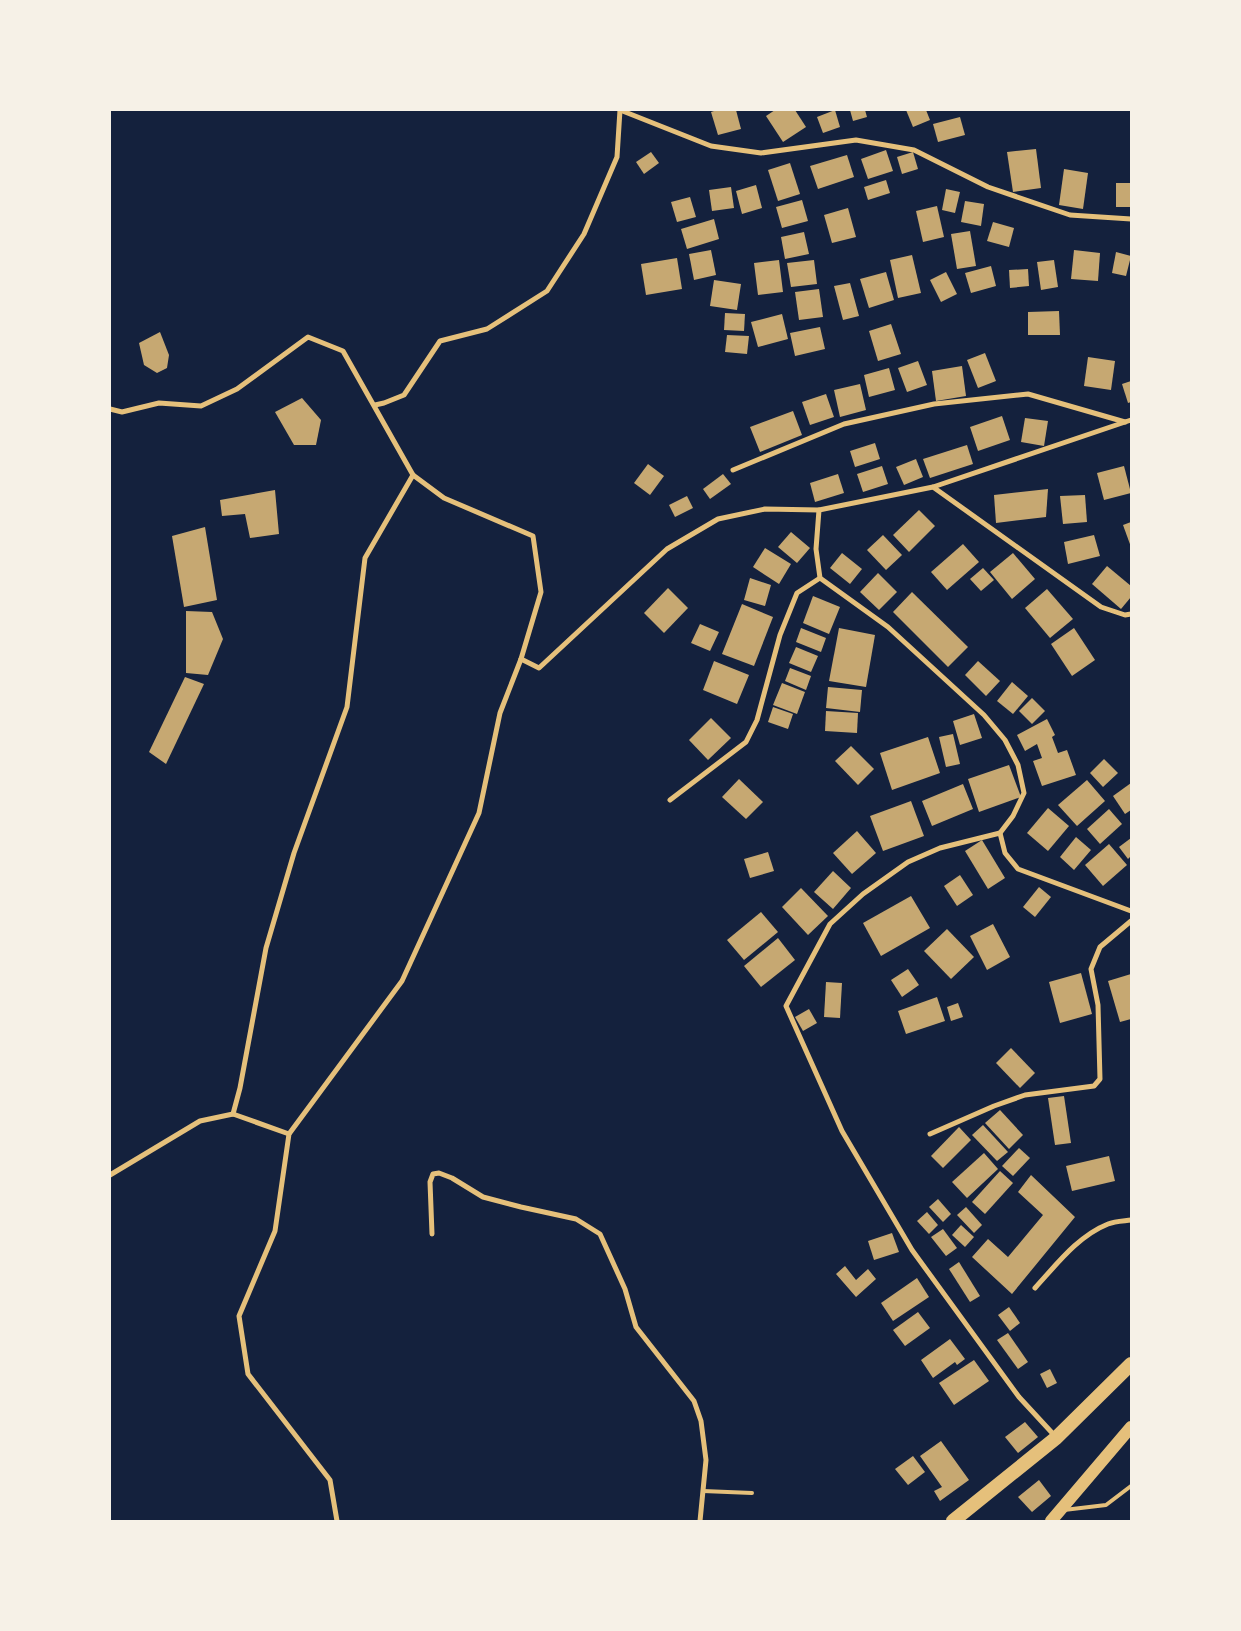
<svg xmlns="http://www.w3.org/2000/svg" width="1241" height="1631" viewBox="0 0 1241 1631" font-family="'Fira Sans',sans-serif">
	<rect width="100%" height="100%" fill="#14213d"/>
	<!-- building -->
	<g fill="#c6a872">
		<polygon points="717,110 736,110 741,129 718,135 711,112"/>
		<polygon points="775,110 795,110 806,127 783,142 766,116"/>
		<polygon points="835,110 840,127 823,133 817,117"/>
		<polygon points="850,110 865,110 867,117 853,121"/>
		<polygon points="906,110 926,110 930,120 913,127"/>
		<polygon points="960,117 965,135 938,142 933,124"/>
		<polygon points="1036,149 1041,188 1013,192 1007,152"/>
		<polygon points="886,150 893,171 868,179 861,159"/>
		<polygon points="651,152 659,163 644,174 636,162"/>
		<polygon points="913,152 918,169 902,174 897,157"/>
		<polygon points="847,155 854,177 818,189 810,166"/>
		<polygon points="790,163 800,194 778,201 768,170"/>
		<polygon points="1064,169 1088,173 1083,209 1059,205"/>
		<polygon points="886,180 890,193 868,200 864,187"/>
		<rect x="1116" y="183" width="15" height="24"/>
		<polygon points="756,185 762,208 742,214 736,191"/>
		<polygon points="731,187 734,208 712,211 709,190"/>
		<polygon points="946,189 960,192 955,213 942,210"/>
		<polygon points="690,197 696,217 677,222 671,202"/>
		<polygon points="802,200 808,221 782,228 776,207"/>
		<polygon points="965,201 984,204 981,226 961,222"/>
		<polygon points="937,206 944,237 923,242 916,211"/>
		<polygon points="848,208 856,237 832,243 824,215"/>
		<polygon points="714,219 719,239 687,249 681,229"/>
		<polygon points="993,222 1014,228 1009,247 987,241"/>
		<polygon points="970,231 976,266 957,269 951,234"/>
		<polygon points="804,232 809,254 785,259 781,237"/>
		<polygon points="711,250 716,275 694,280 689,254"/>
		<polygon points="1074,250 1100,253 1098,281 1071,279"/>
		<polygon points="1116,252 1131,256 1126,276 1112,273"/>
		<polygon points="912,255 921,293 898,298 890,260"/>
		<polygon points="677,258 682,289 646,295 641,264"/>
		<polygon points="779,260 783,292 758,295 754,263"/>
		<polygon points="814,260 817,284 791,287 787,263"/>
		<polygon points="1054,260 1058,287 1041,290 1037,262"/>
		<polygon points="991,266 996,286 971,293 965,273"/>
		<polygon points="1028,269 1029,286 1010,288 1009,270"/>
		<polygon points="886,272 894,300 869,308 860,279"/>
		<polygon points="946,272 957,294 941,302 930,280"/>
		<polygon points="714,280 741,284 737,310 710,306"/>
		<polygon points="850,283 859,316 843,320 834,286"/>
		<polygon points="819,289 823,317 799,320 795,292"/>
		<polygon points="1059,311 1060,335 1028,335 1028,312"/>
		<polygon points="725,313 745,314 744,331 724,330"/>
		<polygon points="782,314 788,339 758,347 751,322"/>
		<polygon points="891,324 901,354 878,361 869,331"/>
		<polygon points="820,327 825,349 795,356 790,333"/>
		<polygon points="160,332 169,355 167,368 157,373 144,365 139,343"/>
		<polygon points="727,335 749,336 747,354 725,352"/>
		<polygon points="985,353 996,381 978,388 967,360"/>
		<polygon points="1088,357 1115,361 1111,390 1084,386"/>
		<polygon points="918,361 927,385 907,392 898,368"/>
		<polygon points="962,366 966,396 936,401 932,371"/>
		<polygon points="889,368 895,390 869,397 864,375"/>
		<polygon points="1131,381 1131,402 1128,403 1122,384"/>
		<polygon points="860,384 866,410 840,417 834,390"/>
		<polygon points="826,394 834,417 810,425 802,402"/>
		<polygon points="302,398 321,420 316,445 294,445 275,412"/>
		<polygon points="793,411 802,435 760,452 750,427"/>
		<polygon points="1002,416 1010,440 978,451 970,427"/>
		<polygon points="1025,418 1048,421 1044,446 1021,442"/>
		<polygon points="875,443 880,459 855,467 850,451"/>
		<polygon points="967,445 973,464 930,478 923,459"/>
		<polygon points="916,459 923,477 904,485 896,467"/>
		<polygon points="648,464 664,476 650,495 634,483"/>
		<polygon points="882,466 888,484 863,492 857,474"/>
		<polygon points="1124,466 1131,493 1104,500 1097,473"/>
		<polygon points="723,474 731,484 710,499 703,489"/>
		<polygon points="838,474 844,493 815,502 810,483"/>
		<polygon points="1048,489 1046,517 996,523 994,495"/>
		<polygon points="275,490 279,534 250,538 245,514 222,516 220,500"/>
		<polygon points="1085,495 1087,522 1063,524 1060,496"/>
		<polygon points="687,496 693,508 675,517 669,505"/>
		<polygon points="919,510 935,526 909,552 893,535"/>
		<polygon points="1131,522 1131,547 1123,525"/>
		<polygon points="205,527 217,600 184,607 172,536"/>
		<polygon points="791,532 810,548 797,563 778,547"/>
		<polygon points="883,535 902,555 886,570 867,550"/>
		<polygon points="1094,535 1100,556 1068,564 1064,542"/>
		<polygon points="963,544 979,562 947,590 931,572"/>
		<polygon points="765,548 791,564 779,584 753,567"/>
		<polygon points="842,553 862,569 850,584 830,568"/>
		<polygon points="1013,553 1035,579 1012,599 990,572"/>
		<polygon points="1107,566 1131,586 1131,597 1121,609 1092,584"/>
		<polygon points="983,568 994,580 981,591 970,579"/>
		<polygon points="878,573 897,592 879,610 860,592"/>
		<polygon points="750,578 771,585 765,606 744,600"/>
		<polygon points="668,588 688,608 664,633 644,613"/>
		<polygon points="1047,589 1073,619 1050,638 1025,608"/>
		<polygon points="912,592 968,647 948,667 893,612"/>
		<polygon points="813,596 840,607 829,634 803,623"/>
		<polygon points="742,604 773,617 754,666 722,654"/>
		<polygon points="186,611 212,612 223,639 208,675 186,673"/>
		<polygon points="700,624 719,632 710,651 691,643"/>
		<polygon points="801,628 826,638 821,652 796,642"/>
		<polygon points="839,628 875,635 866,687 829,681"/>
		<polygon points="1074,628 1095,660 1072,676 1051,644"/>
		<polygon points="796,647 818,656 811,672 789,663"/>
		<polygon points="714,661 749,675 737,704 703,690"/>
		<polygon points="978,661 1000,681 986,696 965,675"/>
		<polygon points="790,668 811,676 806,690 785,681"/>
		<polygon points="185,677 204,684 166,764 149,752"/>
		<polygon points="1012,682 1028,696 1013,714 997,701"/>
		<polygon points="782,683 805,692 797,714 773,705"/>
		<polygon points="828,687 862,690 860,712 826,708"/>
		<polygon points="1032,698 1045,711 1032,724 1019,711"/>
		<polygon points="773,707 793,714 788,729 768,722"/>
		<polygon points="826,711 858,713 857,733 825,731"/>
		<polygon points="974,714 982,738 960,745 953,721"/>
		<polygon points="711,718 731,738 708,760 689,740"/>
		<polygon points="1047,719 1055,735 1052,737 1058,753 1067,750 1076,775 1042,786 1033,761 1042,758 1037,744 1025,751 1017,735"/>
		<polygon points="953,734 960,764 946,767 939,737"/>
		<polygon points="928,737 940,773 892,790 880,753"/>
		<polygon points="851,746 874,769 858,785 835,761"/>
		<polygon points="1104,759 1118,773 1103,787 1090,773"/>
		<polygon points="1009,765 1021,797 979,812 968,779"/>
		<polygon points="739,779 763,802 746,819 722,797"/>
		<polygon points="1087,780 1105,801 1077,826 1058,805"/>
		<polygon points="1131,783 1131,810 1125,814 1113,796"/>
		<polygon points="963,784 973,809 932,826 922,801"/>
		<polygon points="911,801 924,836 883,851 870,816"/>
		<polygon points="1048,808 1069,826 1048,851 1027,833"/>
		<polygon points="1109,809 1122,824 1100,844 1087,829"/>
		<polygon points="857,831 876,853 852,874 833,853"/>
		<polygon points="1076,837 1091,850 1074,870 1060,857"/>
		<polygon points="1131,838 1131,856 1128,859 1119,847"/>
		<polygon points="982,840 1005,878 988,889 965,851"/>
		<polygon points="1109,844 1127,865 1103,886 1085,865"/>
		<polygon points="768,852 774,871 750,878 744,859"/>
		<polygon points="833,871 851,888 833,909 814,892"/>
		<polygon points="960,875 973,895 957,906 944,886"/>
		<polygon points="1039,887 1051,897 1035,917 1023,907"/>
		<polygon points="801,888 828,916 808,935 782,907"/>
		<polygon points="911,896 930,928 881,956 863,923"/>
		<polygon points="761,912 778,932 744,960 727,940"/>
		<polygon points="993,924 1010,957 987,970 970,936"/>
		<polygon points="947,929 974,957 951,979 924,951"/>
		<polygon points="778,938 795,960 761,987 744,966"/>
		<polygon points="908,969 919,985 902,997 891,980"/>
		<polygon points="1081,973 1092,1014 1060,1023 1049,982"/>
		<polygon points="1131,974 1131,1019 1120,1022 1108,981"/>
		<polygon points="826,982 842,983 840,1018 824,1017"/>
		<polygon points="937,997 945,1021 906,1034 898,1011"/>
		<polygon points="958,1003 963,1017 951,1021 947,1007"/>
		<polygon points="809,1009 817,1023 803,1031 795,1017"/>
		<polygon points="1011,1048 1035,1073 1020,1088 996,1063"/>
		<polygon points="1064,1096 1071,1143 1055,1145 1048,1098"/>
		<polygon points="1000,1110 1023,1135 1009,1149 985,1123"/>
		<polygon points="983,1125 1008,1152 997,1161 972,1135"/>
		<polygon points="959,1127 971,1140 943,1168 931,1156"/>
		<polygon points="1019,1148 1030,1158 1013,1176 1002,1166"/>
		<polygon points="984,1153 998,1169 967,1198 952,1182"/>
		<polygon points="1109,1156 1115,1181 1072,1191 1066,1166"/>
		<polygon points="1000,1171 1013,1183 985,1214 972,1202"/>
		<polygon points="1031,1175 1075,1217 1012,1294 972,1257 988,1239 1008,1257 1043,1215 1018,1192"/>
		<polygon points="938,1199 951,1214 943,1222 929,1207"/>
		<polygon points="966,1207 982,1225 974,1233 957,1215"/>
		<polygon points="927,1212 938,1225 929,1234 917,1221"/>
		<polygon points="961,1225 974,1237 965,1247 952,1235"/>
		<polygon points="943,1229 957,1248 946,1256 931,1237"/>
		<polygon points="892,1233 899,1252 874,1260 868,1241"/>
		<polygon points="959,1262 980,1296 970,1302 949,1269"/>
		<polygon points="845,1266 856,1280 868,1269 876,1279 856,1297 836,1274"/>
		<polygon points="917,1278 929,1297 893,1321 881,1303"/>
		<polygon points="1009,1307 1020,1323 1010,1331 998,1315"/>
		<polygon points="918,1312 930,1328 905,1346 893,1330"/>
		<polygon points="1008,1333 1028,1362 1018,1369 997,1340"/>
		<polygon points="950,1339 965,1359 957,1365 955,1362 933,1378 921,1360"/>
		<polygon points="974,1360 989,1381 954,1405 939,1383"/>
		<polygon points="1050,1369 1057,1383 1047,1388 1040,1374"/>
		<polygon points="1025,1422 1038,1437 1018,1453 1005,1437"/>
		<polygon points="941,1441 969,1480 940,1501 934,1491 942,1487 920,1456"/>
		<polygon points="913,1456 925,1472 908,1485 895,1469"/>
		<polygon points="1039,1480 1051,1496 1032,1512 1018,1497"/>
	</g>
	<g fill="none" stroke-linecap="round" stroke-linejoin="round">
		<!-- service -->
		<g stroke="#e5c07b" stroke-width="4">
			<polyline points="703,1491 752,1493"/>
			<polyline points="1064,1510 1106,1505 1131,1486"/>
		</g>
		<!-- minor -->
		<g stroke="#e5c07b" stroke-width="5">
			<polyline points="620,110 711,146 761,153 856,140 914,150 988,187 1070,215 1131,219"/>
			<polyline points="375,405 384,403 404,395 440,341 487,329 547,291 584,234 617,157 620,110"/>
			<polyline points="110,409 122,412 159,403 201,406 237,389 308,337 343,351 413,475 444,498 533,536 541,592 521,659 500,713 479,813 402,981 289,1134 275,1231 239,1316 248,1374 330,1480 337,1521"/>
			<polyline points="733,470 844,424 934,404 1028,394 1125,422"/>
			<polyline points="933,487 1131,420"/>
			<polyline points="819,510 816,549 820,578 888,627 984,715 1005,740 1018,765 1024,793 1013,816 1000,833"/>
			<polyline points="521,659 539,668 667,549 718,519 765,509 819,510 933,487 1101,607 1125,615 1131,614"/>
			<polyline points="670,800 746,742 757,720 780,635 797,593 820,578"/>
			<polyline points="233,1114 240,1088 266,948 294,853 347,707 365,558 413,475"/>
			<polyline points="930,1134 994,1106 1025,1095 1094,1086 1100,1079 1098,1005 1091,969 1100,947 1131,921"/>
			<polyline points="110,1175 200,1121 233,1114 289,1134"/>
			<polyline points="432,1234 430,1182 433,1174 439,1173 452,1178 483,1197 521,1207 576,1219 600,1234 625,1289 636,1327 694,1401 701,1421 706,1460 700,1521"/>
			<path d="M1035 1288C1057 1264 1078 1236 1108 1224 1115 1221 1124 1221 1131 1220"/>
			<polyline points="1055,1436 1019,1397 912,1250 842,1131 786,1006 830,924 863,894 908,862 940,848 1000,833 1005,853 1018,869 1131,911"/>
		</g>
		<!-- primary -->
		<polyline stroke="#e5c07b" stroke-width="12" points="1051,1521 1131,1427"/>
		<!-- trunk -->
		<polyline stroke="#e5c07b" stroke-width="14" points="953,1521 1056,1438 1131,1364"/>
	</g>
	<!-- border -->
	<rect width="1241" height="1631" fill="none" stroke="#f6f1e7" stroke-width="222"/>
</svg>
